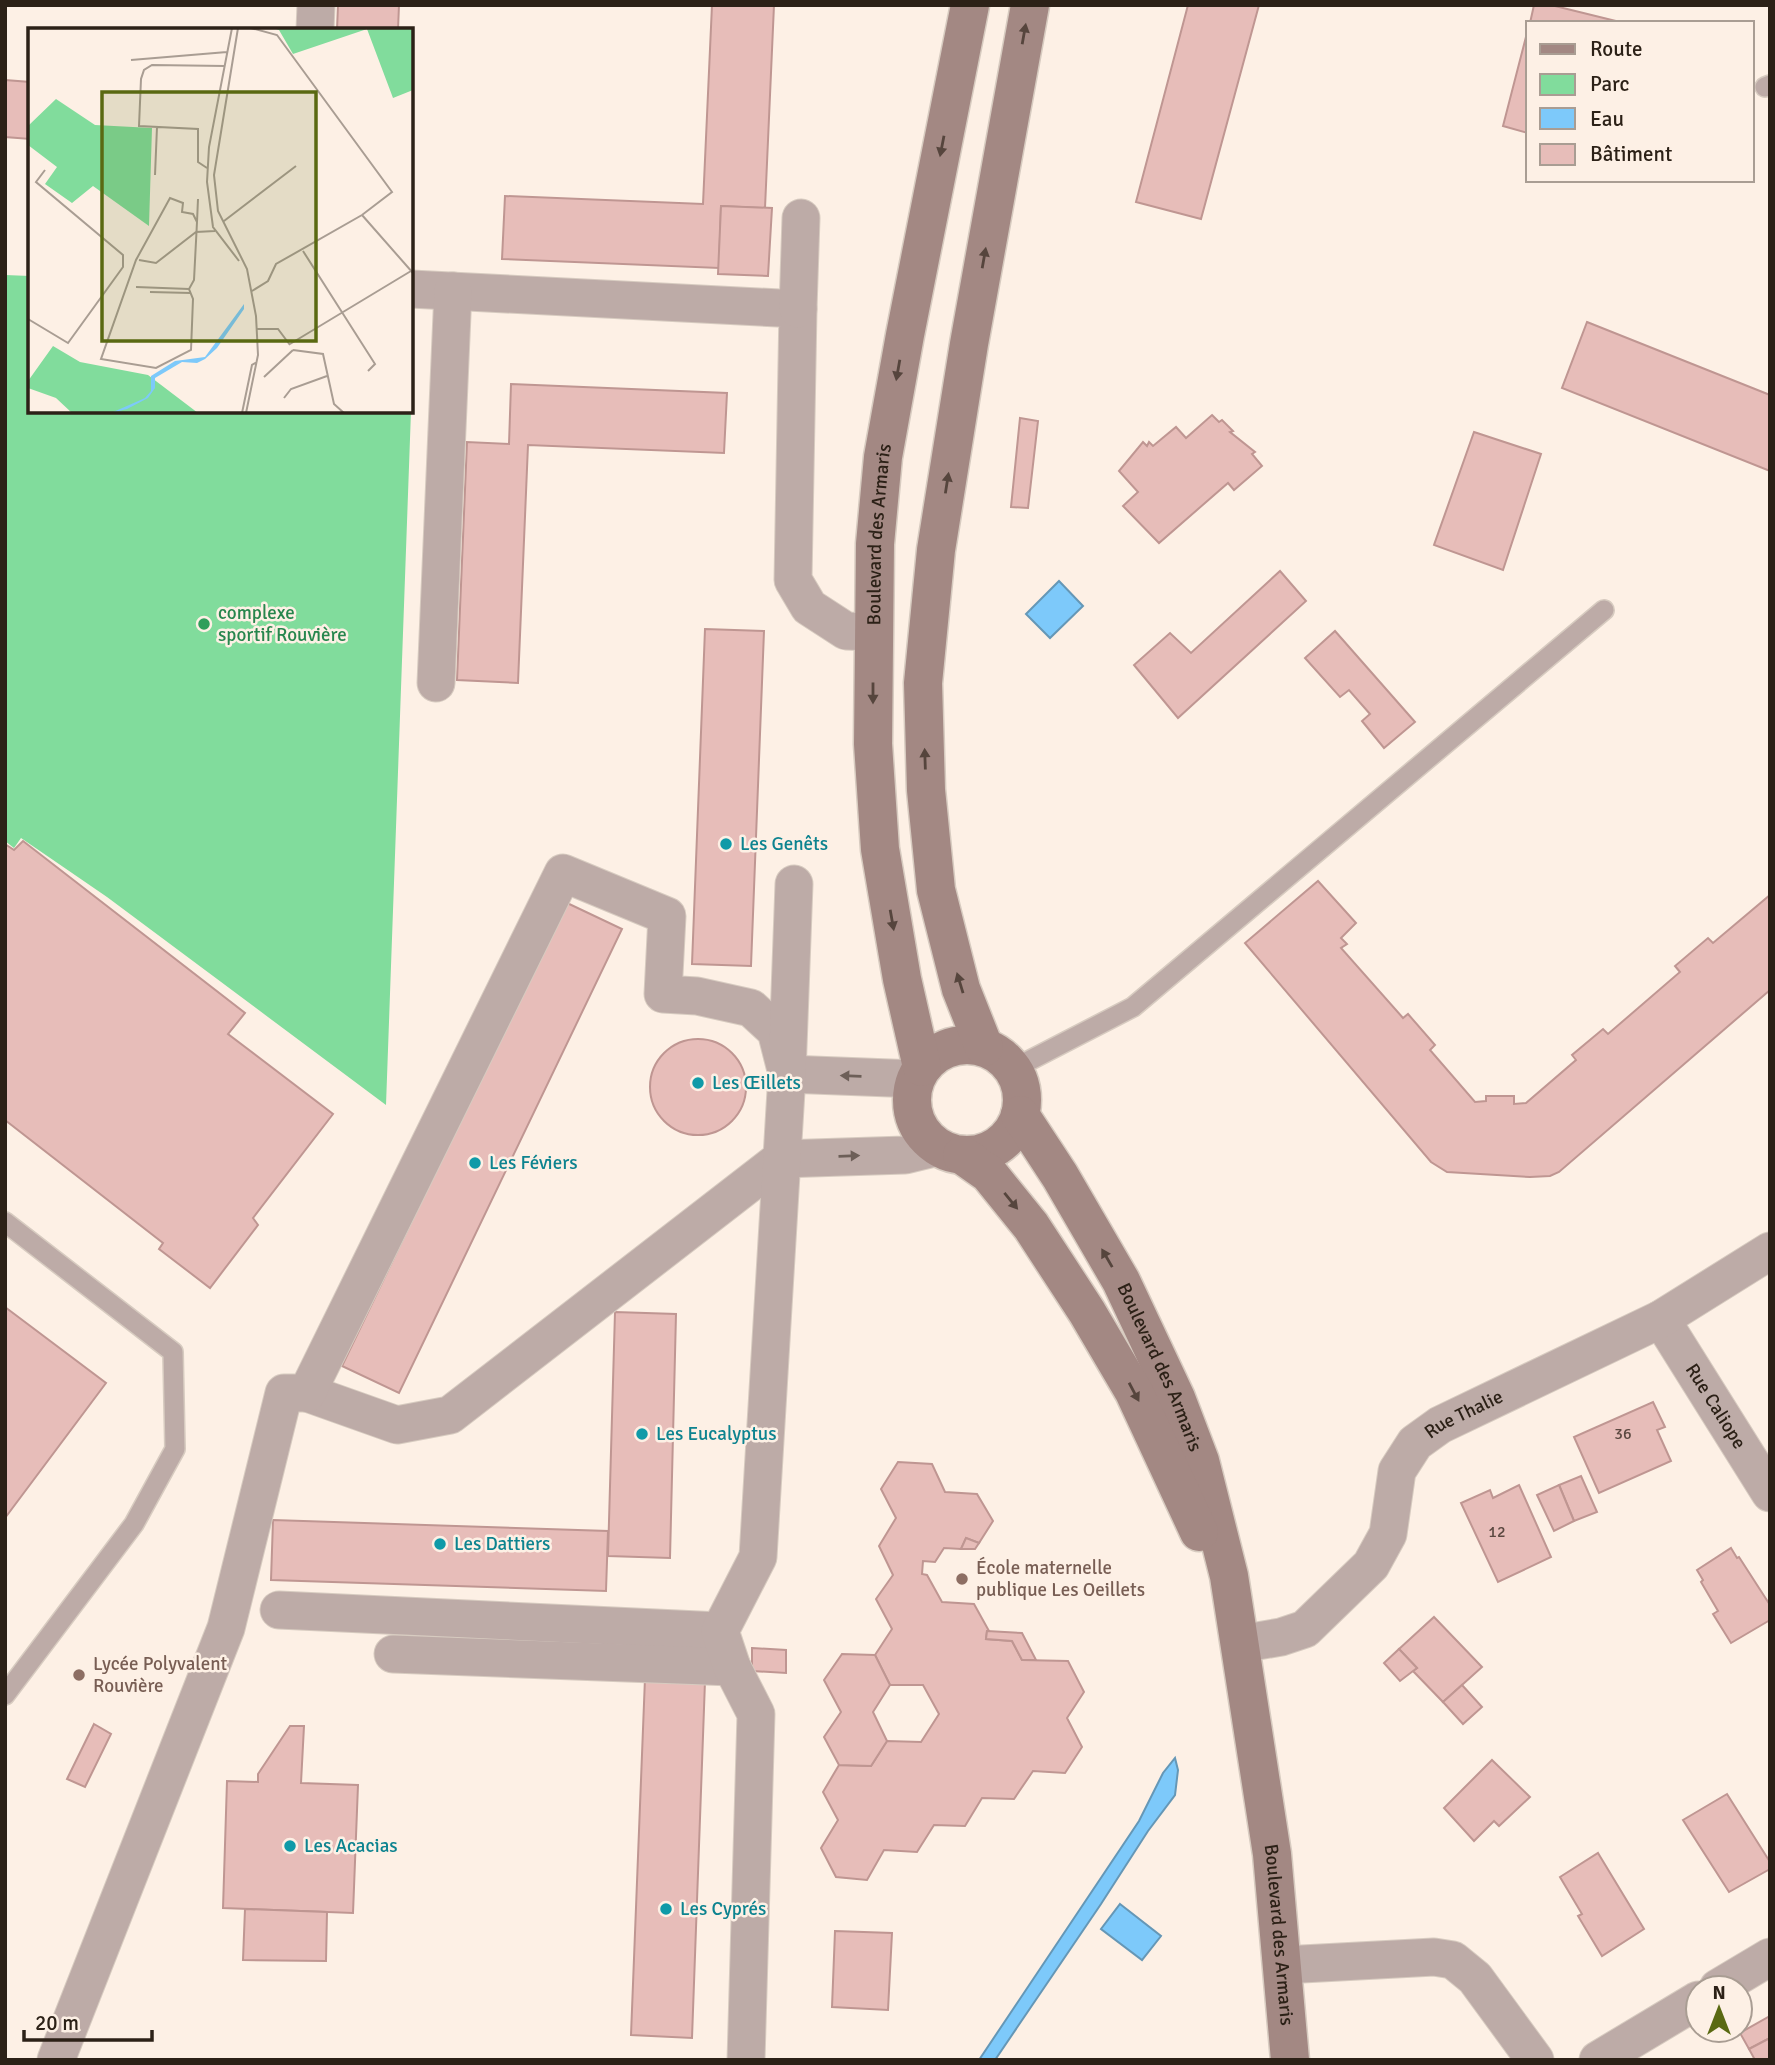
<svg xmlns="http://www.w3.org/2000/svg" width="1775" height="2065" viewBox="0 0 1775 2065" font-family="Signika,sans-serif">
	<rect width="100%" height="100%" fill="#fdf0e5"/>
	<!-- green -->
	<polygon fill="#81dc9c" points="5,275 30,276 30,411 411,411 386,1105 107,897 21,838 14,848 5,841"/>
	<!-- water -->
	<g fill="#7dc9fa" stroke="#6597b6" stroke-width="2">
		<polygon points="1059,581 1083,606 1050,638 1026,614"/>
		<polygon points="1175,1758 1178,1770 1175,1795 1148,1831 1101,1904 995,2060 979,2060 1139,1821 1163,1773"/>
		<polygon points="1120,1904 1161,1936 1142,1960 1101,1929"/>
	</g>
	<!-- building -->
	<g fill="#e7bdb9" stroke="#bf9692" stroke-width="2">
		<polygon points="338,5 399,5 398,30 337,30"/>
		<polygon points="712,5 774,5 765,208 721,206 719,268 502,259 505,196 703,204"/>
		<polygon points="1188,5 1259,5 1201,219 1136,202"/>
		<polygon points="1534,5 1551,5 1624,23 1530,23"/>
		<polygon points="1528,29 1528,133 1503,126"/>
		<polygon points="5,80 30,82 30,139 5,137"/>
		<polygon points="721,206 772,208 768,276 718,274"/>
		<polygon points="1587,322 1770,395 1770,471 1562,388"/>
		<polygon points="511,384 727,393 724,453 528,445 518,683 457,680 467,442 509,444"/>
		<polygon points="1212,415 1219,422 1222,420 1233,431 1230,432 1255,452 1252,454 1262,466 1234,490 1228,483 1159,543 1123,506 1138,492 1119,471 1143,442 1147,446 1149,442 1153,446 1176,427 1186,438"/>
		<polygon points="1020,418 1038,421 1028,508 1011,507"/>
		<polygon points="1474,432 1541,454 1503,570 1434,545"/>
		<polygon points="1280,571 1306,601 1178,718 1134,665 1170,633 1191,653"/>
		<polygon points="705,629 764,631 751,966 692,964"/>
		<polygon points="1335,631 1415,722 1384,748 1362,721 1370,714 1349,690 1340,697 1305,658"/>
		<polygon points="23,841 245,1013 228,1034 333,1114 253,1218 258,1225 210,1288 159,1249 163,1243 5,1120 5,844 14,850"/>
		<polygon points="1318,881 1356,923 1341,938 1347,944 1341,948 1403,1018 1408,1014 1435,1045 1430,1050 1475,1102 1486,1101 1486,1096 1514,1096 1514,1104 1526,1103 1576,1060 1572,1055 1603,1029 1608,1034 1680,972 1675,966 1708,938 1713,943 1770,895 1770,990 1559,1172 1550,1176 1530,1177 1447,1172 1431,1162 1245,943"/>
		<polygon points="565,902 622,929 399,1393 342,1366"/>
		<circle cx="698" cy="1087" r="48"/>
		<polygon points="5,1307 106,1383 5,1518"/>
		<polygon points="615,1312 676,1314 670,1558 608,1556"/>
		<polygon points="1653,1402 1665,1427 1657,1430 1671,1461 1599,1493 1574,1437"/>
		<polygon points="898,1462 932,1464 945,1492 977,1494 993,1521 979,1543 966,1538 961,1549 944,1548 935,1562 923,1561 922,1574 927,1575 942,1602 974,1604 989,1631 987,1631 986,1639 1012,1641 1022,1660 1068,1661 1084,1692 1067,1718 1082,1747 1065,1773 1033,1771 1014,1799 982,1798 965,1826 934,1825 917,1852 884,1850 867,1880 836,1877 821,1848 838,1820 823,1792 839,1765 871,1766 887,1741 921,1742 939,1714 923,1685 890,1685 875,1655 892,1629 876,1599 893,1575 879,1546 896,1518 881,1489"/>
		<polygon points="1581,1476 1597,1512 1574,1521 1559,1485"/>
		<polygon points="1519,1485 1551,1557 1498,1582 1461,1503 1490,1490 1493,1498"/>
		<polygon points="1559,1485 1574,1521 1554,1531 1537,1495"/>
		<polygon points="273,1520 608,1531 606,1591 271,1580"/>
		<polygon points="966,1538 979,1543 975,1549 961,1549"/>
		<polygon points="1731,1548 1737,1558 1739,1557 1770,1605 1770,1620 1731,1643 1713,1614 1718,1611 1701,1582 1703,1580 1697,1570"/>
		<polygon points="1434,1617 1482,1667 1443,1702 1413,1671 1417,1668 1399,1649"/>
		<polygon points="987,1631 1022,1633 1036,1660 1022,1660 1012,1641 986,1639"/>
		<polygon points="752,1648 786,1650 786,1673 752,1671"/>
		<polygon points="1399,1649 1417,1668 1400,1681 1384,1663"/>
		<polygon points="842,1654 875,1655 890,1685 873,1712 887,1741 871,1766 839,1765 824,1737 841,1712 824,1680"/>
		<polygon points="645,1678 705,1681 692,2038 631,2035"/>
		<polygon points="1462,1685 1482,1707 1463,1724 1443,1702"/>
		<polygon points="94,1724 111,1734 85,1787 67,1779"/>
		<polygon points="290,1726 304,1726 301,1783 358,1785 353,1913 223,1908 227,1781 258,1782 258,1774"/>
		<polygon points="1492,1760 1530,1797 1499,1826 1494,1821 1474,1841 1444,1808"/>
		<polygon points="1727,1794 1770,1862 1770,1869 1729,1892 1683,1820"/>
		<polygon points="1598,1853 1644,1929 1602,1956 1578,1916 1582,1914 1560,1877"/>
		<polygon points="245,1909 327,1912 326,1961 243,1960"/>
		<polygon points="835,1931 892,1933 888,2010 832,2007"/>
		<polygon points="1770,2016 1770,2038 1749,2049 1740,2033"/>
		<polygon points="1770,2038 1770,2060 1755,2060 1749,2049"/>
	</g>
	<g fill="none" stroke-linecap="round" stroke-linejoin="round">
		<!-- service casing -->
		<g stroke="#d7cbc0" stroke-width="22">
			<g id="service">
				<polyline points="1765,87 1770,85"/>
				<polyline points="1013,1069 1133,1007 1604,610"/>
				<polyline points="5,1222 173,1352 175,1449 134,1524 5,1695"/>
			</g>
		</g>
		<!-- minor casing -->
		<g stroke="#d7cbc0" stroke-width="39">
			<g id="minor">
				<polyline points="315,30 316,5"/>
				<polyline points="411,289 798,309 793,580 809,607 846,631 873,632"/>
				<polyline points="798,309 801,218"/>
				<polyline points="436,683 453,291"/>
				<polyline points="787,1074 916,1079"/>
				<path id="s1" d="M1661 1319 1770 1493"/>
				<polyline points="307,1393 397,1425 450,1415 781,1159 905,1155 938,1147"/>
				<polyline points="279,1610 720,1631"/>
				<path id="s2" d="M1240 1644 1281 1637 1305 1629 1371 1565 1388 1534 1397 1471 1415 1443 1440 1425 1661 1319 1770 1251"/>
				<polyline points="393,1654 732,1667"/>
				<polyline points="1283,1965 1434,1957 1453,1960 1475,1978 1535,2060"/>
				<polyline points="1718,1988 1770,1957"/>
				<polyline points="56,2060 226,1628 284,1393 307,1393 563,873 667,916 663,994 697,996 751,1008 776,1031 787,1074"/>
				<polyline points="746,2060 756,1714 732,1667 720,1631 758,1557 787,1074 794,884"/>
				<polyline points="1598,2060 1698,2000"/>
			</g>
		</g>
		<!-- secondary casing -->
		<g stroke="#d7cbc0" stroke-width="41">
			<g id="secondary">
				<circle cx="967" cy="1100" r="55"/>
				<polyline points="984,1047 961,989 936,890 926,790 923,683 936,550 969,344 1030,5"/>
				<path id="s3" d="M922 1067 902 979 880 849 873 744 875 544 883 457 905 335 970 5"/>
				<path id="s4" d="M1020 1115 1060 1176 1121 1281 1176 1398 1200 1461 1229 1576 1272 1854 1290 2060"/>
				<polyline points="962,1155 989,1174 1031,1226 1087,1312 1134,1392 1199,1532"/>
			</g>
		</g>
		<!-- service -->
		<use href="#service" stroke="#bdaba7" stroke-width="19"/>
		<!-- minor -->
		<use href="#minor" stroke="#bdaba7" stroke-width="37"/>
		<!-- secondary -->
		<use href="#secondary" stroke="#a38883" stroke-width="38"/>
	</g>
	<!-- one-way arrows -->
	<defs><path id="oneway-solid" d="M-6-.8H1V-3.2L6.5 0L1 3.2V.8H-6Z" transform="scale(1.75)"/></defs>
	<g fill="#56453d">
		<use href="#oneway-solid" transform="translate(1024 34) rotate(-80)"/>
		<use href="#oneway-solid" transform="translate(942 146) rotate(101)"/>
		<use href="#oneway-solid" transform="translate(984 258) rotate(-80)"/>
		<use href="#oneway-solid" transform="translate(898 370) rotate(100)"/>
		<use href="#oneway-solid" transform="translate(947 483) rotate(-81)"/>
		<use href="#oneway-solid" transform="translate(873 693) rotate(90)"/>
		<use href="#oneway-solid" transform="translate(925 759) rotate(-92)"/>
		<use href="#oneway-solid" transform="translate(892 920) rotate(80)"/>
		<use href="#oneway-solid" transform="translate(960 983) rotate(-107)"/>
		<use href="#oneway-solid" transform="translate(1011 1201) rotate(51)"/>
		<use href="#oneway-solid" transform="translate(1107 1258) rotate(-120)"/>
		<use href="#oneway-solid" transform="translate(1134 1392) rotate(62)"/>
	</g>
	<g fill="#6d5f58">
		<use href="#oneway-solid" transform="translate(851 1076) rotate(-178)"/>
		<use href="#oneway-solid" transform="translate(849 1156) rotate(-2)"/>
	</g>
	<!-- markers -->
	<circle fill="#2e9e5b" stroke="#fdf0e5" stroke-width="2.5" cx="204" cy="624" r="7"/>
	<g fill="#0f9aa8" stroke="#fdf0e5" stroke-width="2.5">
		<circle cx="726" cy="844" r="7"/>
		<circle cx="698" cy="1083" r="7"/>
		<circle cx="475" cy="1163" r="7"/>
		<circle cx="642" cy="1434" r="7"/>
		<circle cx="440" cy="1544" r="7"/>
		<circle cx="290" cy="1846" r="7"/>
		<circle cx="666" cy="1909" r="7"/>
	</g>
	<g fill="#8d6e63" stroke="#fdf0e5" stroke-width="2.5">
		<circle cx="962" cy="1579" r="7"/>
		<circle cx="79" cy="1675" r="7"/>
	</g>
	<g text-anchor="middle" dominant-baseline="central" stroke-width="5" stroke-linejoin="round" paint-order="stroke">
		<!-- number labels -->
		<g font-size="16" fill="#5b4840">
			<text x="1623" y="1434">36</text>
			<text x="1497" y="1532">12</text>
		</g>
		<!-- street labels -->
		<g font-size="19" fill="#2c2117" stroke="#fdf0e5">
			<text stroke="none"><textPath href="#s3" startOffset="537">Boulevard des Armaris</textPath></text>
			<text stroke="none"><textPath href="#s4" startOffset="289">Boulevard des Armaris</textPath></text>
			<text stroke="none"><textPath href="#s1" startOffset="103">Rue Caliope</textPath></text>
			<text stroke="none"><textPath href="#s2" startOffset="348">Rue Thalie</textPath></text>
			<text stroke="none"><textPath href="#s4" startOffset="872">Boulevard des Armaris</textPath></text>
		</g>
		<!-- leisure labels -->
		<g font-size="19" fill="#27864d" stroke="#fdf0e5" text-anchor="start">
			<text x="218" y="613">complexe<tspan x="218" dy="22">sportif Rouvière</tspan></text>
		</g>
		<!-- culture labels -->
		<g font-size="19" fill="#0d838f" stroke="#fdf0e5" text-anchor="start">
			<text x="740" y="844">Les Genêts</text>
			<text x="712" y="1083">Les Œillets</text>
			<text x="489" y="1163">Les Féviers</text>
			<text x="656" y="1434">Les Eucalyptus</text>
			<text x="454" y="1544">Les Dattiers</text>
			<text x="304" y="1846">Les Acacias</text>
			<text x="680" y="1909">Les Cyprés</text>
		</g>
		<!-- education labels -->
		<g font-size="19" fill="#785e54" stroke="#fdf0e5" text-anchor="start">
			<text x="976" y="1568">École maternelle<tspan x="976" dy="22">publique Les Oeillets</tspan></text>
			<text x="93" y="1664">Lycée Polyvalent<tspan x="93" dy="22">Rouvière</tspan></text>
		</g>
	</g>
	<!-- overview -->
	<g transform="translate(28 28)">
		<rect width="385" height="385" fill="#fdf0e5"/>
		<path d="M245 0H385V62L365 70 339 1 265 26 251 2ZM28 71 67 97 124 100 121 198 65 158 44 175 17 156 29 139 0 117V98ZM25 318 52 334 120 347 170 385H44L28 370 0 360V353Z" fill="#81dc9c"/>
		<path d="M216 276V281L189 320 177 331 169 335 154 334 127 350V360L120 370 99 381 83 385 117 370 123 363V348L147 333 177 329Z" fill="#7dc9fa"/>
		<path fill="none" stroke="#a99d93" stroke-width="2" d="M204 0 181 119 179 154 185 199 211 233M210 0 186 147 190 183 219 241 228 288 230 327 218 385M223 0 249 7 364 164 334 187 248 236 240 253 224 263M103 32 199 24M179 140 170 134V101L111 98 113 51 116 42 124 37 197 38M127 147 129 99M334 187 385 245M196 193 268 138M169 194 165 186 154 184 155 175 142 170 108 232 73 331 128 340 163 322 165 271 161 261 166 252 169 194 170 171M275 223 347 336 340 343M111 232 128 235 168 204 187 203M108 259 161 261M122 264 163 265M0 291 40 315 95 239V227L8 154 17 142M229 301H250L262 317M262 316 383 243M265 322 295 326 306 376 316 385M236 349 265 322M256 370 263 361 299 348M214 385 224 337 229 334"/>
		<path fill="#5a6912" fill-opacity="0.15" stroke="#5a6912" stroke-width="3.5" d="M74 64H288V313H74Z"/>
		<rect width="385" height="385" fill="none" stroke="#2c2117" stroke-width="3.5"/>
	</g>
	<!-- border -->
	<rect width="1775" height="2065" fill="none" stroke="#2c2117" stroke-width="14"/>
	<!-- legend -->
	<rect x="1526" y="21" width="228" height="161" fill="#fdf0e5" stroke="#a99d93" stroke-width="2"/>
	<rect x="1540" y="44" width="35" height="10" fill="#a38883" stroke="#a99d93" stroke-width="2"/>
	<text x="1590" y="56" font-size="21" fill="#2c2117">Route</text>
	<rect x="1540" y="74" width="35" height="21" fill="#81dc9c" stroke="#a99d93" stroke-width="2"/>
	<text x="1590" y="91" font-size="21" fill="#2c2117">Parc</text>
	<rect x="1540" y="108" width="35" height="21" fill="#7dc9fa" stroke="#a99d93" stroke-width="2"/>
	<text x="1590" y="126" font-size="21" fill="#2c2117">Eau</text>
	<rect x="1540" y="144" width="35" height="21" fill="#e7bdb9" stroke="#a99d93" stroke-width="2"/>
	<text x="1590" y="161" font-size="21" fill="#2c2117">Bâtiment</text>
	<!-- north arrow -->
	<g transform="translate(1719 2009)"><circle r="33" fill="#fdf0e5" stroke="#a99d93" stroke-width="2"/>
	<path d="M0-5L12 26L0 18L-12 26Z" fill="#5a6912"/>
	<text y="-10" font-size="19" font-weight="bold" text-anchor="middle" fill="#2c2117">N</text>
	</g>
	<!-- scale -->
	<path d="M24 2030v10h128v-10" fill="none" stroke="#2c2117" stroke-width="3.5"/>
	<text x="35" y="2030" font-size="21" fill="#2c2117" stroke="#fdf0e5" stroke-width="5" paint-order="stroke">20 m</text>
</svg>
